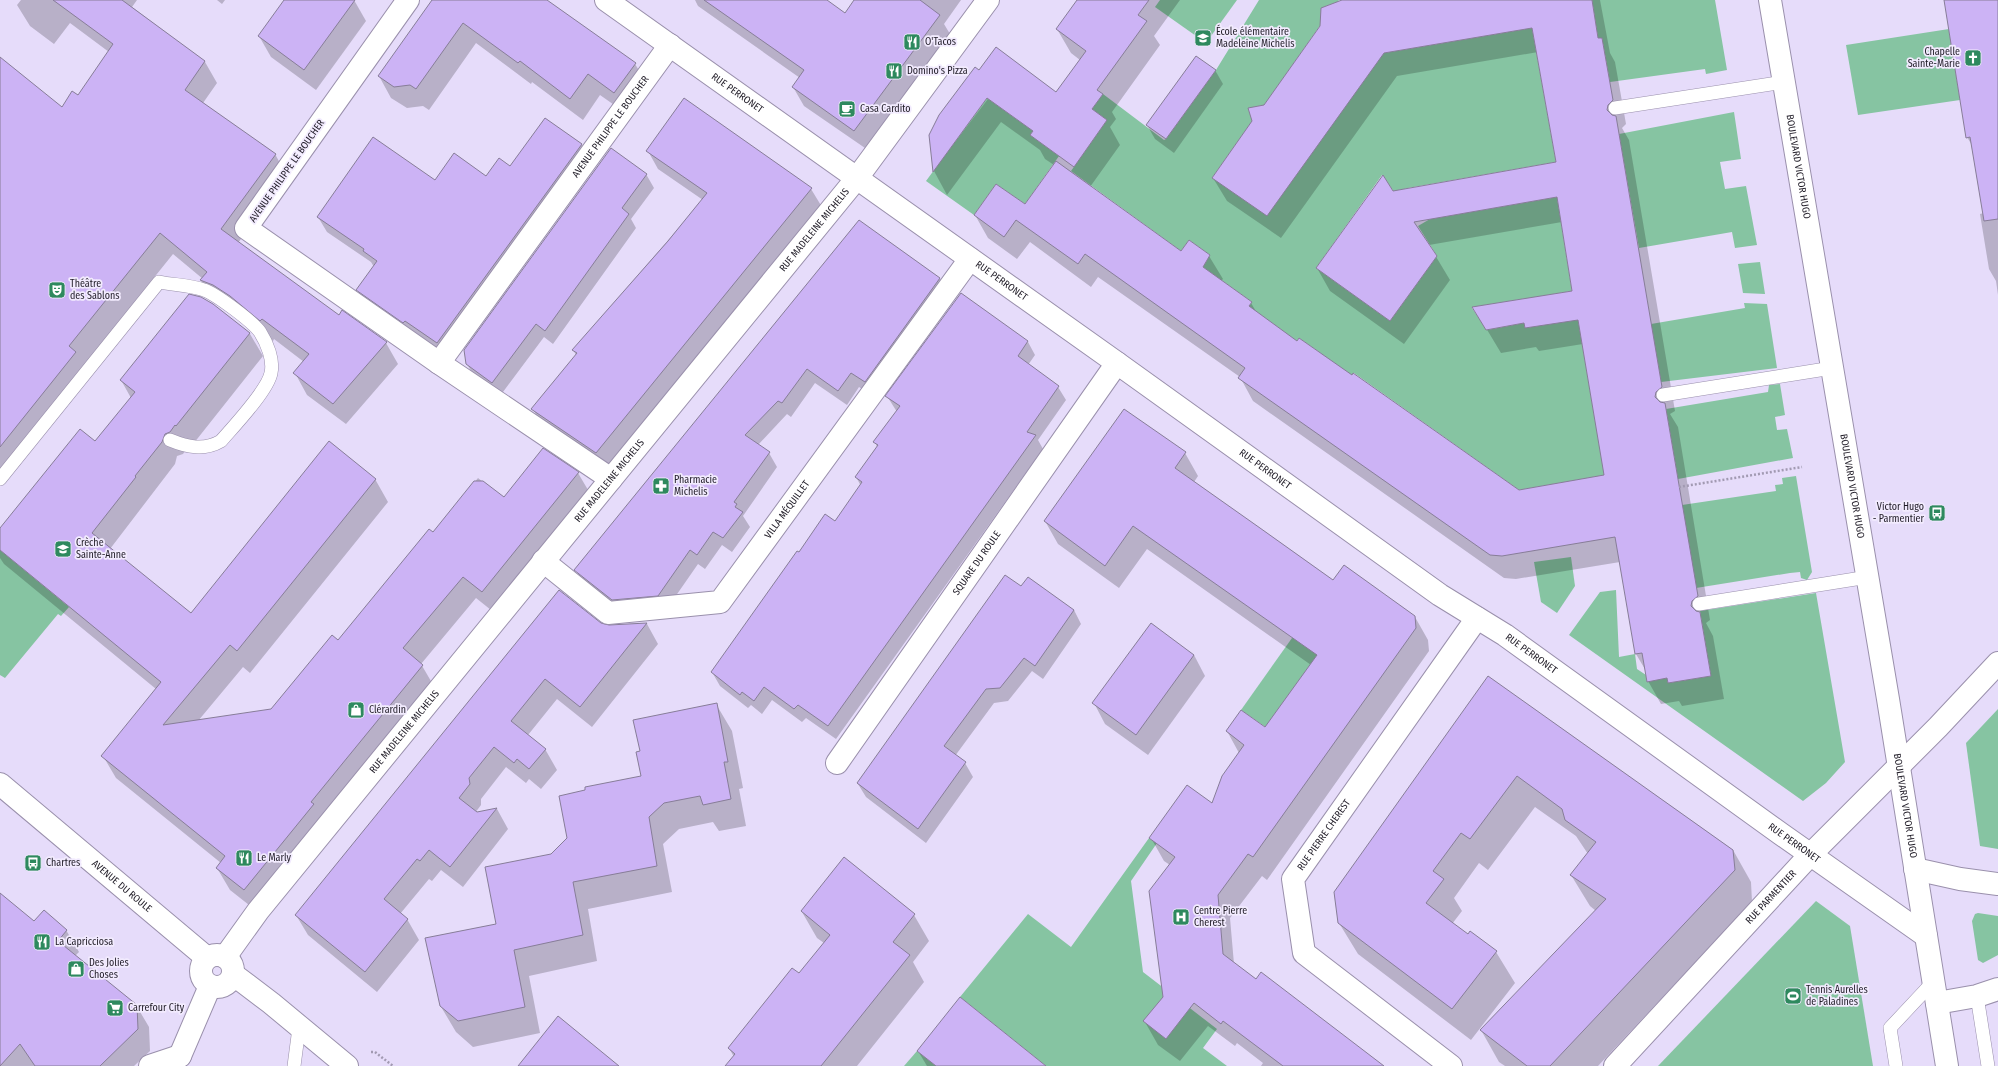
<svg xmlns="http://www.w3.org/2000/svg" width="1998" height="1066" viewBox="0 0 1998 1066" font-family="'Fira Sans Condensed',sans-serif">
	<rect width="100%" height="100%" fill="#e6dcfa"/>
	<!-- green -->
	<g fill="#86c4a2">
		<polygon points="1160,0 1237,0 1206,43 1155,7"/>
		<polygon points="1259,0 1339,0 1334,7 1328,5 1322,9 1324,20 1263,107 1257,106 1252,109 1250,114 1253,120 1212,178 1384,53 1532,28 1556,162 1408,188 1394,192 1382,175 1316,268 1390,321 1437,256 1418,226 1430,219 1557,197 1572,291 1472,308 1487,330 1524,323 1525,328 1537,326 1577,314 1605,477 1519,490 1354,373 1349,378 1319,352 1299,338 1297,341 1242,316 1252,302 1203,267 1210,255 1189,240 1181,251 1071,171 1107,120 1092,109 1103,94 1164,140 1166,139 1216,70"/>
		<polygon points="1592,0 1715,0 1727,70 1706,74 1705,69 1610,82 1602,38 1598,38"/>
		<polygon points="1949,29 1960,100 1858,115 1846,45"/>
		<polygon points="987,98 1033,131 1030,135 1059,156 1025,204 996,184 974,215 926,181"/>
		<polygon points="1734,112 1741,159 1720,162 1725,189 1746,186 1757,245 1735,248 1732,232 1639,248 1619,134"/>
		<polygon points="1760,262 1765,294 1743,293 1738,264"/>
		<polygon points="1744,303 1767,304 1777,368 1661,382 1651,324 1745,308"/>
		<polygon points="1780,384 1785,415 1775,417 1777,430 1787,429 1793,458 1678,479 1666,409 1768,392 1769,385"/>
		<polygon points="1796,476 1812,572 1807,580 1801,578 1800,572 1790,573 1696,588 1682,505 1776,491 1775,485 1783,484 1782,478"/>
		<polygon points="0,550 69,607 61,616 58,614 5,678 0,675"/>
		<polygon points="1571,557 1575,586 1557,613 1541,602 1534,562"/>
		<polygon points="1616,590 1619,657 1635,654 1637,669 1646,675 1647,681 1667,678 1668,683 1711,676 1700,611 1816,593 1845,762 1826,783 1803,801 1569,635 1600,592"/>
		<polygon points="1314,607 1335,622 1277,735 1241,710"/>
		<polygon points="1998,709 1998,849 1980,846 1966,743"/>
		<polygon points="1149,838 1157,843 1131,881 1143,972 1217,1029 1203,1048 1227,1066 1046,1066 960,997 1028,914 1071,947"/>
		<polygon points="1816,901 1850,926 1873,1066 1658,1066"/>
		<polygon points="1978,913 1998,916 1998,955 1983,963 1978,960 1972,921 1975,914"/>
		<polygon points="917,1051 936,1066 904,1066"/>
	</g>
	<!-- shadow -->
	<g fill="#0003" fill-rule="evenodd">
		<polygon points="21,0 137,0 132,7 205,62 217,83 203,103 275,154 287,176 238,243 339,316 386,343 398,364 346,424 307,395 295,373 304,362 274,339 273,341 243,317 214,302 201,281 203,279 173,254 83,366 87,374 0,483 0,58 62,108 79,97 109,52 70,23 54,44 30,26 17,5"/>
		<polygon points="217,0 225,0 222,4"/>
		<polygon points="285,0 354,0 366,21 316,90 271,57 259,36"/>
		<polygon points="431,0 545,0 635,64 648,85 627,114 600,95 583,120 532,82 531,84 476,43 429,110 423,106 407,108 391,98 379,76 432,1"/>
		<polygon points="695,0 825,0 845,14 855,0 961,0 944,24 950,34 865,148 804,106 793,87 800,78 698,6"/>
		<path d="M1078 0H1180L1154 36 1160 45 1112 112 1116 119 1110 127 1120 145 1090 187 1181 253 1209 256 1223 279 1221 281 1251 303 1257 313 1297 343 1519 492 1606 476 1583 344 1539 351 1536 347 1501 353 1474 308 1574 291 1562 222 1429 245 1450 280 1404 344 1330 291 1317 268 1393 192 1557 162 1538 52 1397 76 1281 238 1227 201 1213 178 1340 0H1600L1610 53 1615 62 1626 124 1622 128 1629 140 1675 411 1670 414 1678 427 1710 620 1706 623 1713 636 1724 699 1682 706 1679 701 1661 704 1648 681 1646 671 1636 654 1620 562 1516 579 1504 578 1253 401 1240 377 1098 277 1091 287 1030 242 1017 259 988 238 975 215 1025 205 1054 165 1045 159 1040 150 1001 122 947 195 934 171 930 136 980 71 1056 93 1080 60 1071 53 1057 29ZM989 94 991 95 945 155Z"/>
		<polygon points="1945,0 1998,0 1998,295 1996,281 1989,269 1980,214 1984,213 1973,147 1967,137"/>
		<polygon points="1215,70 1223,84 1174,153 1155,139 1147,125"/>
		<polygon points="684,99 811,189 822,207 606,471 543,427 533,409 576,355 573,350 703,200 658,169 648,151"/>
		<polygon points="546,119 582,145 590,160 445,357 366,305 358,290 374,267 371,262 327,232 318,217 435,181 486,178 510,168"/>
		<polygon points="646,174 654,188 631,219 636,228 553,344 544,337 500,396 475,378 467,364"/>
		<polygon points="860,222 940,279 948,294 873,396 859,387 847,405 815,383 791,417 787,414 758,445 769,453 777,467 743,516 750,527 732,552 722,545 705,569 698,564 666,610 621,614 584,585 576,570"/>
		<polygon points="212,304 250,334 263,356 190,448 188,447 183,454 177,456 175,464 110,549 191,614 375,479 388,502 250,673 243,667 198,721 271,710 338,641 433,533 478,478 504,499 543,450 578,473 591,495 496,614 476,598 421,664 435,688 258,912 230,890 217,868 221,863 116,778 103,756 156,689 4,564 0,558 0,530 95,443 131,398 121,380"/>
		<polygon points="1028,342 1035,355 1028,365 1058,387 1066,400 1038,440 1043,449 836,739 806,718 802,722 772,700 762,714 751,705 748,708 720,686 712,672 799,554 835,522 861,486 856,477 877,447 875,442 897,412 887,396"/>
		<polygon points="1185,453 1198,476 1194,482 1334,581 1415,617 1428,640 1429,651 1267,880 1262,876 1230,918 1234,964 1383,1066 1261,1066 1263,1063 1237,1043 1235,1046 1208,1026 1180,1061 1158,1045 1145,1022 1164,997 1170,865 1164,861 1151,838 1213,804 1239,753 1227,731 1266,728 1311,665 1147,549 1119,588 1058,544 1045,521"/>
		<polygon points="1021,588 1074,610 1081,624 1043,679 1032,671 1008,701 994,703 955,756 965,763 973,777 926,843 866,797 858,784"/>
		<polygon points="600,624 609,626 647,624 658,644 592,727 557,699 528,735 545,749 557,770 541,789 529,779 526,783 506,767 481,799 481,805 475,813 497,809 508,829 463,887 441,870 432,881 429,879 400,914 407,919 419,940 377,992 308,935 296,915"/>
		<polygon points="1194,655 1205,676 1148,755 1105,724 1094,703"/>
		<polygon points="1488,677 1733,850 1751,882 1752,902 1598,1066 1505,1066 1499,1062 1481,1030 1596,911 1590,906 1571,875 1588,854 1576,836 1535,807 1488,870 1479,863 1454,898 1462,911 1452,924 1468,936 1470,932 1496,952 1515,983 1471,1040 1358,954 1339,923"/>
		<polygon points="716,704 732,731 743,788 739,789 746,826 719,831 713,822 679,829 663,844 672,892 588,909 597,961 529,976 540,1033 473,1047 456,1032 440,1005 497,925 551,855 642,776 641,752"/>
		<polygon points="0,894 34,922 66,930 79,952 75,956 136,1005 149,1027 150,1051 134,1066 0,1066"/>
		<polygon points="802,912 914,915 929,941 913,962 924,982 857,1066 726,1066 734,1057 729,1048 799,974 824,943 817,938"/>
		<polygon points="918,1051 1044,1066 927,1066"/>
	</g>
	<!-- building -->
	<g fill="#ccb3f5" stroke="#877d98">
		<polygon points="53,0 122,0 205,61 185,90 276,154 221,229 339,315 342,310 387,342 333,404 293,373 309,354 262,319 260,321 230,296 213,285 200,280 207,272 160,233 69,346 76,352 0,447 0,57 62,107 72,91 78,95 113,44"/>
		<polygon points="284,0 355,0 304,70 258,36"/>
		<polygon points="432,0 547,0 636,63 614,93 588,74 570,99 520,61 518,63 463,23 416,89 410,85 394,87 378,76"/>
		<polygon points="704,0 827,0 845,13 854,0 920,0 940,15 854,131 792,87 804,70"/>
		<polygon points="1077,0 1149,0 1138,15 1147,21 1097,90 1103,94 1092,109 1107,120 1074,167 1030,135 1033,131 987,98 933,172 929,135 939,115 975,67 979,70 996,47 1056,92 1086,51 1056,29"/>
		<polygon points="1342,0 1592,0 1598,38 1602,38 1613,100 1608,105 1607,110 1612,115 1616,116 1662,387 1656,392 1655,397 1660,402 1665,403 1698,596 1692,601 1691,606 1696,611 1700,612 1711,676 1668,683 1667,678 1647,682 1642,653 1635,654 1615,537 1502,556 1490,555 1238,378 1245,368 1085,254 1078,264 1016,220 1004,237 974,215 996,184 1025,204 1056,161 1181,251 1189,240 1210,255 1203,267 1252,302 1249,306 1297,341 1299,338 1352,375 1353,373 1519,490 1604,475 1578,320 1525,328 1524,323 1486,330 1472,307 1572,291 1557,197 1414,222 1437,256 1390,321 1316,268 1383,175 1393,191 1556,162 1532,28 1384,53 1267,216 1212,178 1252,121 1248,108 1264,105 1320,26 1321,8"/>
		<polygon points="1944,0 1998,0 1998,219 1984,221 1970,137 1966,138"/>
		<polygon points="1196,56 1216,70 1166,139 1146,125"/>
		<polygon points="684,98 812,188 596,453 531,409 577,353 572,350 668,241 707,193 646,151"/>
		<polygon points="545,118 582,144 437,343 405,321 403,323 356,290 377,261 363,251 364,249 317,217 373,137 435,180 454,153 486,176 499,158 510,166"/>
		<polygon points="611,148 647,174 622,208 629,214 545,331 536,324 492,383 466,364 464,350"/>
		<polygon points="859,220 940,278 865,382 851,373 838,391 807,369 782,403 778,401 745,435 770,452 734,502 737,504 735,507 743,512 723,538 713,532 697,555 690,550 658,596 612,600 574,570"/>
		<polygon points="961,293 1028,341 1018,356 1059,386 1027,432 1036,435 828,726 798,705 794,709 764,687 754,701 742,692 740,695 711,672 797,551 799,552 825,514 835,521 862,482 855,477 878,445 873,442 900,406 885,396"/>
		<polygon points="189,294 201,297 213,304 250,333 176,426 175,425 170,432 165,434 162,442 135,476 136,477 92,533 191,613 329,441 376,479 237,651 230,645 163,725 271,709 332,635 338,640 429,529 433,532 474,481 483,481 504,497 543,448 579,472 482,592 463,577 403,648 423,665 311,802 314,804 244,890 216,868 225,856 101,756 161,682 0,550 0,528 80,429 95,441 135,392 120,380"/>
		<polygon points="1124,409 1186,452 1175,468 1260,528 1333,580 1344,565 1415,616 1416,628 1253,857 1248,854 1218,895 1223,954 1256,979 1261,972 1384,1066 1283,1066 1223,1021 1221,1024 1194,1003 1166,1039 1143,1021 1163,997 1149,891 1175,857 1149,838 1187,785 1212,803 1222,776 1244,745 1226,731 1241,710 1265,727 1317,655 1133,526 1105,566 1044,521"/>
		<polygon points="1005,575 1021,586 1028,577 1074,610 1035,666 1024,658 1000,688 986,689 944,746 966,762 918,829 857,783"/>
		<polygon points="559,590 601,623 609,625 647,623 580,707 545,679 511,721 546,749 529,769 517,759 514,763 494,747 469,778 470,784 459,798 477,812 497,808 450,867 429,850 420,861 417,859 384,899 408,919 365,972 295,915"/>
		<polygon points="1151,623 1194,655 1136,735 1092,703"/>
		<polygon points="1488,676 1733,850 1735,870 1550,1066 1527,1066 1480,1030 1606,899 1570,875 1596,842 1565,820 1562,809 1517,776 1470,839 1461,833 1433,871 1444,879 1426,903 1468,934 1470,931 1497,951 1452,1009 1338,923 1334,892"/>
		<polygon points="717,703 728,762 724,762 731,799 703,805 700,796 664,803 649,817 657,866 573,882 583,935 514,950 525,1007 458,1021 440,1006 425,938 496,924 485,867 551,854 567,838 559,796 585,790 585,787 641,776 636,752 640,751 633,720"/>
		<polygon points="844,857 915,914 893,942 910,955 821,1066 725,1066 735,1054 728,1048 792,968 799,973 830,935 801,911"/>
		<polygon points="0,893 34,921 44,910 67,930 58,941 137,1005 138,1029 100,1066 35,1066 20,1044 0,1066"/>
		<polygon points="960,997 1046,1066 936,1066 917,1051"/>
		<polygon points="558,1016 619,1066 518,1066"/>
	</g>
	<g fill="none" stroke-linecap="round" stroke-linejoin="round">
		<!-- lane casing -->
		<g stroke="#9a90ac" stroke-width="14">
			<g id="lane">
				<polyline points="1615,108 1784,82"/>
				<polyline points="1663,395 1832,368"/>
				<path d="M0 479 159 282C173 285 191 285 204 290 216 294 253 322 260 332 267 343 274 360 271 373 268 390 234 426 221 441 204 451 187 447 170 440"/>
				<polyline points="1699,604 1868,577"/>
				<polyline points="1977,996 1988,1066"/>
				<polyline points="294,1066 299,1028"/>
				<polyline points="1896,1066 1890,1028 1934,981"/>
			</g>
		</g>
		<!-- street casing -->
		<g stroke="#9a90ac" stroke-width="24">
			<g id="street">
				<polyline points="408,0 246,228 439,363 611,479"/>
				<path id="s1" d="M606 0 1117 363 1440 595 1505 635 1781 834 1926 936"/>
				<path id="s2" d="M439 363 670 45"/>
				<path id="s3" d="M543 561 608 613 720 602 970 259"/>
				<path id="s4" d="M837 763 1117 363"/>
				<path id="s5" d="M0 784 207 958"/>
				<polyline points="1915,869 1960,879 1998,884"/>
				<circle cx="217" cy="971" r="16"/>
				<path id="s6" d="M225 957 258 911 857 178 988 0"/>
				<polyline points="234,975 271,1003 347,1066"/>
				<polyline points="1937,1003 1977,996 1998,989"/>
				<polyline points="180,1056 210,986"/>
				<polyline points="150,1066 180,1056"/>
				<path id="s7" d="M1451 1066 1304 953 1293 879 1477 618"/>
				<path id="s8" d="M1615 1066 1810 855 1938 727 1998 663"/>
			</g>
		</g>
		<!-- secondary casing -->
		<g stroke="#9a90ac" stroke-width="24">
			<g id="secondary">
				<path id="s9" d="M1770 0 1888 699 1947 1066"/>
			</g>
		</g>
		<!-- path -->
		<g stroke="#a29ab2" stroke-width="2.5" stroke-dasharray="2 2" stroke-linecap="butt">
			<polyline points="1679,487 1802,467"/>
			<polyline points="371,1052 375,1052 393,1066"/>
		</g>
		<!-- lane -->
		<use href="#lane" stroke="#fff" stroke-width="13"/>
		<!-- street -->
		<use href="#street" stroke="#fff" stroke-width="22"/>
		<!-- secondary -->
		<use href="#secondary" stroke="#fff" stroke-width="22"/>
	</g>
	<!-- icons -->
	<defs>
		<g id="school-square" transform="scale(0.9)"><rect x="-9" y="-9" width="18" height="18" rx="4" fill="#2e895e" stroke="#f2ebfe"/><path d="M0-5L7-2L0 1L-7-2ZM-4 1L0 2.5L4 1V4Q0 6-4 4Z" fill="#fff"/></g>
		<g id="restaurant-square" transform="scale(0.9)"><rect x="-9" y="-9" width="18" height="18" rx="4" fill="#2e895e" stroke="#f2ebfe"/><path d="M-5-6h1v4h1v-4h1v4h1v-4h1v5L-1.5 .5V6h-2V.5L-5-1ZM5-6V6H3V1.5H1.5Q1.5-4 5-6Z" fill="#fff"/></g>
		<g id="church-square" transform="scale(0.9)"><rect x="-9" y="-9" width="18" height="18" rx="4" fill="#2e895e" stroke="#f2ebfe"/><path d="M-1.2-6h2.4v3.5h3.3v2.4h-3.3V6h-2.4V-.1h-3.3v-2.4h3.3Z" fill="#fff"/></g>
		<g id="cafe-square" transform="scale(0.9)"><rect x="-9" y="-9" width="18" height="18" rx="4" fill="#2e895e" stroke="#f2ebfe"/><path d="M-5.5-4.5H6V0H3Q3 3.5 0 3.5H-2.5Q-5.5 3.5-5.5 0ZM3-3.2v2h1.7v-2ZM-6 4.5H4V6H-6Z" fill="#fff"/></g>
		<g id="theatre-square" transform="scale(0.9)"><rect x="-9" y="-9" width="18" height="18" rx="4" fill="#2e895e" stroke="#f2ebfe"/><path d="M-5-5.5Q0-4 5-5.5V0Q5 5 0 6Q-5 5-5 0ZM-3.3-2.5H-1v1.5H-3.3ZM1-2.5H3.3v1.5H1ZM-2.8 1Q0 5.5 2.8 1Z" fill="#fff"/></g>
		<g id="pharmacy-square" transform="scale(0.9)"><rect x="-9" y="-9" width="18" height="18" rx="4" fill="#2e895e" stroke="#f2ebfe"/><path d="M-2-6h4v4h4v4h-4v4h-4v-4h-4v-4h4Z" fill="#fff"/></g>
		<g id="bus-square" transform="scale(0.9)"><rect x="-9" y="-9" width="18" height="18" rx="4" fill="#2e895e" stroke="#f2ebfe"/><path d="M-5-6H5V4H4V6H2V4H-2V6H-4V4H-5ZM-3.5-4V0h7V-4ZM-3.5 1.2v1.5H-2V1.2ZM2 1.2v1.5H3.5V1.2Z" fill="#fff"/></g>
		<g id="shop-square" transform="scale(0.9)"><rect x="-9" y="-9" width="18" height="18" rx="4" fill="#2e895e" stroke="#f2ebfe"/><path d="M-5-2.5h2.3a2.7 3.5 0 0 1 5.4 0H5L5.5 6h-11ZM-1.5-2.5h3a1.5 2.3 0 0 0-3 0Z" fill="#fff"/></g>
		<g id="hospital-square" transform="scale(0.9)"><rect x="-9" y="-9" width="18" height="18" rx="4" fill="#2e895e" stroke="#f2ebfe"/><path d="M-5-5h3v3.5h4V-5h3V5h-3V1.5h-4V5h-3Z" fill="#fff"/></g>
		<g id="stadium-square" transform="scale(0.9)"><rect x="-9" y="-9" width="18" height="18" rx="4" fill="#2e895e" stroke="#f2ebfe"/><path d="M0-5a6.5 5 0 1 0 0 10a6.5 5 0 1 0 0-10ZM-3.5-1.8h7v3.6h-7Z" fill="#fff"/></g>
		<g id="supermarket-square" transform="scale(0.9)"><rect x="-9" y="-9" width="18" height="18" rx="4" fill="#2e895e" stroke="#f2ebfe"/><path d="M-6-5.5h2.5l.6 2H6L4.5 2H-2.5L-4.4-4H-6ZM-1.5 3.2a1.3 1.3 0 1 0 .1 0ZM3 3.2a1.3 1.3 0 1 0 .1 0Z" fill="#fff"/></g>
	</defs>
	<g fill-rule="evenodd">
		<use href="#school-square" x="1203" y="38"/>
		<use href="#restaurant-square" x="912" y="42"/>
		<use href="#church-square" x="1973" y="58"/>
		<use href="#restaurant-square" x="894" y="71"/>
		<use href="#cafe-square" x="847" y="109"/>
		<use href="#theatre-square" x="57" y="290"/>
		<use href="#pharmacy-square" x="661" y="486"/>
		<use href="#bus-square" x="1937" y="513"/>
		<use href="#school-square" x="63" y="549"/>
		<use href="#shop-square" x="356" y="710"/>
		<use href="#restaurant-square" x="244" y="858"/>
		<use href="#bus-square" x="33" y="863"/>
		<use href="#hospital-square" x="1181" y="917"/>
		<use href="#restaurant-square" x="42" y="942"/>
		<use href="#shop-square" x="76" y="969"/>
		<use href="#stadium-square" x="1793" y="996"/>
		<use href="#supermarket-square" x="115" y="1008"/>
	</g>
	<g text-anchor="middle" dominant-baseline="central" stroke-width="3.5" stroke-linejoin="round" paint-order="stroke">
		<!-- poi labels -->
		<g font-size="10" fill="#1f1b26" stroke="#f2ebfe" text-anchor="start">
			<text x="1216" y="32">École élémentaire<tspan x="1216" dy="12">Madeleine Michelis</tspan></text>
			<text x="925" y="42">O'Tacos</text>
			<text x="1960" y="52" text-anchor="end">Chapelle<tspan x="1960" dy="12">Sainte-Marie</tspan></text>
			<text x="907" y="71">Domino's Pizza</text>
			<text x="860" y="109">Casa Cardito</text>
			<text x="70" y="284">Théâtre<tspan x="70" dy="12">des Sablons</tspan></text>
			<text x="674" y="480">Pharmacie<tspan x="674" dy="12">Michelis</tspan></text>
			<text x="1924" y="507" text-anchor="end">Victor Hugo<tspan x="1924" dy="12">- Parmentier</tspan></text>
			<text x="76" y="543">Crèche<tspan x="76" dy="12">Sainte-Anne</tspan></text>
			<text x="369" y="710">Clérardin</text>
			<text x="257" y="858">Le Marly</text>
			<text x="46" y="863">Chartres</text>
			<text x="1194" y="911">Centre Pierre<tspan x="1194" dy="12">Cherest</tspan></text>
			<text x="55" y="942">La Capricciosa</text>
			<text x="89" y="963">Des Jolies<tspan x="89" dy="12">Choses</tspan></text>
			<text x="1806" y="990">Tennis Aurelles<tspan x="1806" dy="12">de Paladines</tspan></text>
			<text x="128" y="1008">Carrefour City</text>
		</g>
		<!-- street labels -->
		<g font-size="10" fill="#1f1b26" stroke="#f2ebfe">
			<text stroke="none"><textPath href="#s1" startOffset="161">RUE PERRONET</textPath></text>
			<text stroke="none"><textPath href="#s2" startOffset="292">AVENUE PHILIPPE LE BOUCHER</textPath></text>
			<text stroke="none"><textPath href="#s9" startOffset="169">BOULEVARD VICTOR HUGO</textPath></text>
			<text transform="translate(287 171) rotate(-55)">AVENUE PHILIPPE LE BOUCHER</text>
			<text stroke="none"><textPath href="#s6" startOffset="936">RUE MADELEINE MICHELIS</textPath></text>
			<text stroke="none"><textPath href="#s1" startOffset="485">RUE PERRONET</textPath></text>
			<text stroke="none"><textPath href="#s1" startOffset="809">RUE PERRONET</textPath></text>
			<text stroke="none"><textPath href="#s6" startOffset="612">RUE MADELEINE MICHELIS</textPath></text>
			<text stroke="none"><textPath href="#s9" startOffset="493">BOULEVARD VICTOR HUGO</textPath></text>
			<text stroke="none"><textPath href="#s3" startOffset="310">VILLA MÉQUILLET</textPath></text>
			<text stroke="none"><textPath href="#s4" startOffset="244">SQUARE DU ROULE</textPath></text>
			<text stroke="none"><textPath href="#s1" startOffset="1133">RUE PERRONET</textPath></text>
			<text stroke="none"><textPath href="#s6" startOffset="288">RUE MADELEINE MICHELIS</textPath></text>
			<text stroke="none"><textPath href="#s9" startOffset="817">BOULEVARD VICTOR HUGO</textPath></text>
			<text stroke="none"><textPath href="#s7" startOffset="314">RUE PIERRE CHEREST</textPath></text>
			<text stroke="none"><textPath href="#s1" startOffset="1457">RUE PERRONET</textPath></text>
			<text stroke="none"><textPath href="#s5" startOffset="159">AVENUE DU ROULE</textPath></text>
			<text stroke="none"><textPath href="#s8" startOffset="230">RUE PARMENTIER</textPath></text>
		</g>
	</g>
</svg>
